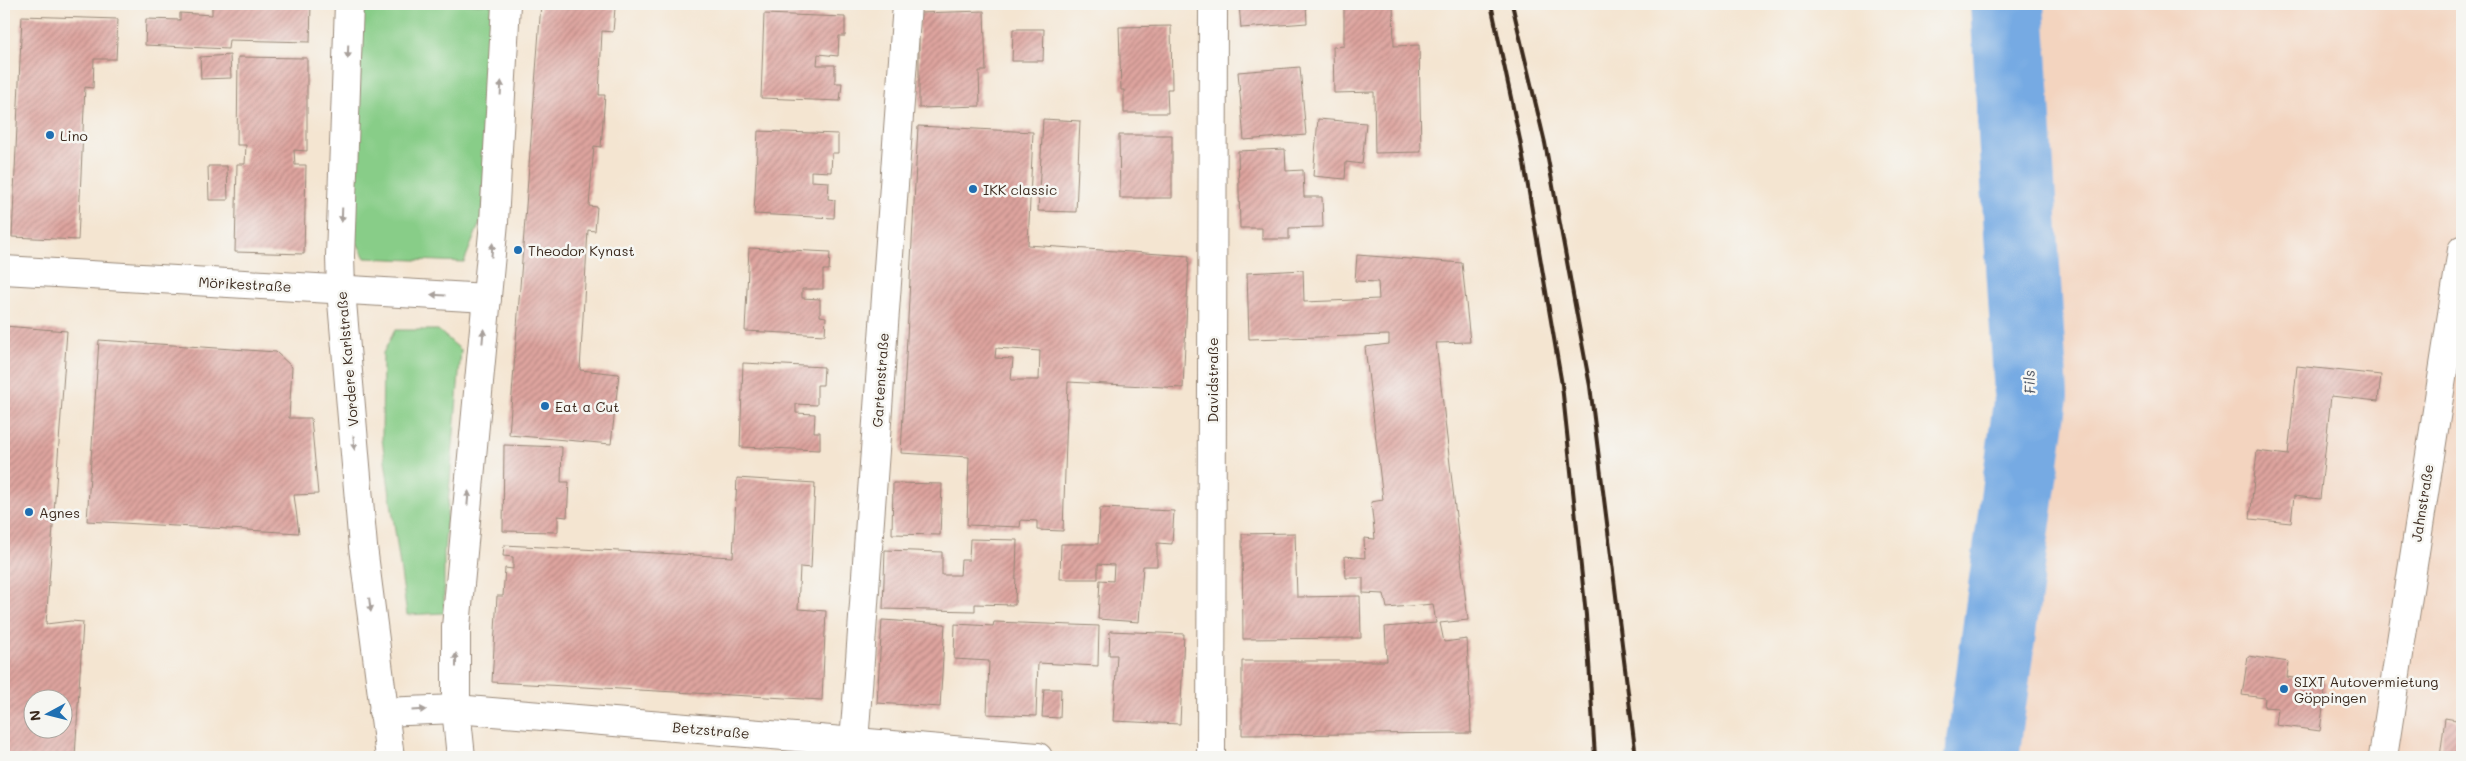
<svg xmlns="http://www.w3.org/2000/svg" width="2466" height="761" viewBox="0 0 2466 761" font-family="Mali,sans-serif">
	<defs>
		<pattern id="building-hatch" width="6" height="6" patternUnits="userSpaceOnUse" patternTransform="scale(1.25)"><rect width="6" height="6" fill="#dea49f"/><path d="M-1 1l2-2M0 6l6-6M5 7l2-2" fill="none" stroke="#b58681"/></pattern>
	</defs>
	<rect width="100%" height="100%" fill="#f6f6f2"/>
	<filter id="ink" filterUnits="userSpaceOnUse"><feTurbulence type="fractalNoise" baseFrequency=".02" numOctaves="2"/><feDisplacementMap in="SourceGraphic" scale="10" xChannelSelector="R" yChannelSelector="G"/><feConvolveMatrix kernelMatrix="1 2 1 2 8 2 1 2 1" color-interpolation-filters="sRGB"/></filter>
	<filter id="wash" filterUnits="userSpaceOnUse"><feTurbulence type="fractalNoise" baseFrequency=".0096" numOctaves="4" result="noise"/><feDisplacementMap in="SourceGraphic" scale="20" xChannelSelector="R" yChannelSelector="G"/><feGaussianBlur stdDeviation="1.12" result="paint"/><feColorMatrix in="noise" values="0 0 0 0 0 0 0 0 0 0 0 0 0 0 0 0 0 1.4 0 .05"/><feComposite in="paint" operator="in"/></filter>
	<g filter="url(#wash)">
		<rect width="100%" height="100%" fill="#f4e5d1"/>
		<!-- built -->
		<polygon fill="#f3d4bf" points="2004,4 2462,4 2462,757 1990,757"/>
		<!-- park -->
		<g fill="#88cd88" stroke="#627c53">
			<polygon points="363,4 494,4 483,215 464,262 365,258 353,235"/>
			<polygon points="395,330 438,330 461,350 444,552 444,613 407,615 382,439 383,353"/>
		</g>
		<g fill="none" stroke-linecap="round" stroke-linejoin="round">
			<!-- river -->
			<polyline stroke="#76aae3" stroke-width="74" points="1982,757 2031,396 2007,4"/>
		</g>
		<g id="blocks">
			<!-- building -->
			<g fill="url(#building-hatch)" fill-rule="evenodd">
				<polygon points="212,4 311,4 310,42 229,40 228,49 145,45 146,19 180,20 180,13 212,15"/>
				<polygon points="541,4 615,8 613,32 602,31 599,95 605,95 601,147 594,146 589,206 597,207 595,231 588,230 580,370 619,374 611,444 509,435"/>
				<polygon points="1239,4 1306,4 1307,23 1241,28"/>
				<polygon points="1344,4 1393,4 1394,46 1419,45 1421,152 1375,153 1374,92 1334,93 1333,47 1344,46"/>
				<polygon points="984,11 986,71 979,71 980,106 919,108 919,13"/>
				<polygon points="764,14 845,17 845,36 839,36 838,56 818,54 817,65 835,65 835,83 842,83 840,101 761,98"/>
				<polygon points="22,16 118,19 116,59 94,59 93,88 85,87 78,240 12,237"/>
				<polygon points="1171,26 1172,89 1167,89 1168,113 1124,113 1124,90 1121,90 1119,27"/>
				<polygon points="1013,29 1044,29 1043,61 1012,61"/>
				<polygon points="230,55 231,78 201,79 200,57"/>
				<polygon points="238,57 307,58 307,151 294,150 295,165 306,165 304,254 235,252 237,164 245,164 246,145 237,145"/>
				<polygon points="1300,67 1306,135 1244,140 1238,72"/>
				<polygon points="1043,119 1080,121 1076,212 1038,211"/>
				<polygon points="1318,119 1366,123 1362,164 1346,162 1345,179 1313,176"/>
				<path d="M918 126 1033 132 1028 245 1189 256 1183 388 1068 382 1063 531 1037 530V521L1021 520 1020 527 967 525 969 457 901 453ZM996 348 1040 351 1039 380H1011L1013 359 995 358Z"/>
				<polygon points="758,131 838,134 838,153 832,153 831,172 811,171 811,181 829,182 828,199 835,200 834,218 754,214"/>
				<polygon points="1119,135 1172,135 1172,198 1120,198"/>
				<polygon points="1285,149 1286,171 1303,170 1304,197 1322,197 1323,227 1289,228 1289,239 1262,239 1262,228 1240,228 1238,151"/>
				<polygon points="208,166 227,166 228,200 209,200"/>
				<polygon points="749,248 830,252 829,270 823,270 823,289 802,289 802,298 820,299 820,316 826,317 825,335 745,331"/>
				<polygon points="1357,255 1462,263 1470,342 1436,343 1468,620 1440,623 1444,642 1467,639 1471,733 1242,735 1242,661 1387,661 1385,627 1436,623 1433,604 1387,608 1384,594 1363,593 1363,578 1346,578 1345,556 1365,558 1364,538 1375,539 1371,502 1383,500 1365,347 1389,344 1389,335 1249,339 1247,273 1303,270 1304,302 1379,299 1378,282 1355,281"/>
				<path d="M4 326 67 331 46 624 71 621 83 622 75 757H4ZM32 698H62V728H32Z"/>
				<polygon points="99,340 276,352 292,367 289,418 311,418 318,494 294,495 299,533 87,521"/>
				<polygon points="743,363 824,367 823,385 817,385 817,405 796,404 796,413 815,414 814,432 820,432 820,450 740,447"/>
				<polygon points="2297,366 2381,375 2378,401 2331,396 2320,499 2294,496 2291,523 2250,519 2257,451 2288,455"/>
				<polygon points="504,445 562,447 561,482 569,482 567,517 558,516 558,532 503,531"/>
				<polygon points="737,478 815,483 811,568 800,567 798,609 826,611 822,700 492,682 497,596 503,596 505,568 513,569 513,557 503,556 504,545 733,557"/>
				<polygon points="893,483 942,484 940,535 892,534"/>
				<polygon points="1100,508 1174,511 1172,544 1157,543 1157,566 1143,566 1139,622 1098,619 1100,580 1113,581 1114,565 1098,564 1098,579 1060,579 1061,544 1098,544"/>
				<polygon points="1295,533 1297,597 1360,596 1361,638 1243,639 1242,534"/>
				<polygon points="970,539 1017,540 1015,605 975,604 975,611 883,609 885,550 942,552 942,575 960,575 961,560 969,560"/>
				<polygon points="882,620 945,624 940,707 877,703"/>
				<polygon points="994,622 1099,626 1098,666 1038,663 1036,716 987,714 989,661 954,659 955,624 993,626"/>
				<polygon points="1110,631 1184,634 1180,724 1113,721 1117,655 1109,655"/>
				<polygon points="2248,656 2289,662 2287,677 2326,683 2320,731 2276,725 2278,708 2264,707 2265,698 2242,695"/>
				<polygon points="1044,689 1061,689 1060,718 1042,717"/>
				<polygon points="2445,718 2462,721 2462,757 2440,757"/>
				<polygon points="615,754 615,757 556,757 556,756"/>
			</g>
		</g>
	</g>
	<g filter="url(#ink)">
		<use href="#blocks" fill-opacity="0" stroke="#988878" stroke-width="1"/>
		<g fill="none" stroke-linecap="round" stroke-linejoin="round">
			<!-- minor casing -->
			<g stroke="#988878" stroke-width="30">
				<g id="minor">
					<polyline points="349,4 340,256 341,290 363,547 390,757"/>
					<polyline points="4,270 487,298"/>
					<polyline points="383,712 456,709 1038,757"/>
					<polyline points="461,757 456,709 456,627 494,222 506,4"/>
					<polyline points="853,757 907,4"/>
					<polyline points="1211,757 1213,4"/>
				</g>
			</g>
			<!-- secondary casing -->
			<g stroke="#988878" stroke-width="30">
				<polyline id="secondary" points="2383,757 2462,250"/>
			</g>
			<!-- minor -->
			<use href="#minor" stroke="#fff" stroke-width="28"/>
			<!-- secondary -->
			<use href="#secondary" stroke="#fff" stroke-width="28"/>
			<!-- rail -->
			<g stroke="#3b2a1e" stroke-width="4">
				<polyline points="1491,4 1520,140 1562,385 1586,615 1595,757"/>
				<polyline points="1512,4 1545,143 1590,386 1636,757"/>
			</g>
		</g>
		<!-- one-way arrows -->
		<defs><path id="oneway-solid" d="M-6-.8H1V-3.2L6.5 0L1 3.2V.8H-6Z" transform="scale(1.25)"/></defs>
		<g fill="#a79f9a">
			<use href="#oneway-solid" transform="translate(348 52) rotate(92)"/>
			<use href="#oneway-solid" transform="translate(501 88) rotate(-87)"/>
			<use href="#oneway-solid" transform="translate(342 215) rotate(92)"/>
			<use href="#oneway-solid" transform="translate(492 250) rotate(-85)"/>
			<use href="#oneway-solid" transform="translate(438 295) rotate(-177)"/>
			<use href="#oneway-solid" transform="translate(483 336) rotate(-85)"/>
			<use href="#oneway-solid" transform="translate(354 443) rotate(85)"/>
			<use href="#oneway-solid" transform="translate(468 498) rotate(-85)"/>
			<use href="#oneway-solid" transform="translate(370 605) rotate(83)"/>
			<use href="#oneway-solid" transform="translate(456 660) rotate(-90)"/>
			<use href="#oneway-solid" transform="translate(419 710) rotate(-3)"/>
		</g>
	</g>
	<!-- markers -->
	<g fill="#1f6fb2" stroke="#f6f6f2" stroke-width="2">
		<circle cx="50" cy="135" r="5"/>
		<circle cx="973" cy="189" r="5"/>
		<circle cx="518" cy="250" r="5"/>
		<circle cx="545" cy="406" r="5"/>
		<circle cx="29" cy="512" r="5"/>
		<circle cx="2284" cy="689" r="5"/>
	</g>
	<g text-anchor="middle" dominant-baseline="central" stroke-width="5" stroke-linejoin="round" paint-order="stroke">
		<!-- poi labels -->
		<g font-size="14" fill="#3b2a1e" stroke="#f6f6f2" text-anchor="start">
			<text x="60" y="135">Lino</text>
			<text x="983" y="189">IKK classic</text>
			<text x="528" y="250">Theodor Kynast</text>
			<text x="555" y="406">Eat a Cut</text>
			<text x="39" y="512">Agnes</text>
			<text x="2294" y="681">SIXT Autovermietung<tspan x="2294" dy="16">Göppingen</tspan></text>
		</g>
		<!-- street labels -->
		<g font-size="14" fill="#3b2a1e" stroke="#f6f6f2">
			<text transform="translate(245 284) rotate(3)">Mörikestraße</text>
			<text transform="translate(347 359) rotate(-95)">Vordere Karlstraße</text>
			<text transform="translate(880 380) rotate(-86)">Gartenstraße</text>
			<text transform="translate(1212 380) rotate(-90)">Davidstraße</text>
			<text transform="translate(2422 503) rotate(-81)">Jahnstraße</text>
			<text transform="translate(711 730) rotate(5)">Betzstraße</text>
		</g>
		<!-- water labels -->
		<g font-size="15" font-style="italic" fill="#505763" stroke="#f6f6f2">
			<text transform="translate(2029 382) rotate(-92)">Fils</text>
		</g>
	</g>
	<!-- margin -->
	<rect width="2466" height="761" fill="none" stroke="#f6f6f2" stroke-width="20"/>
	<!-- north arrow -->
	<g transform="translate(48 714) rotate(263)"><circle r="24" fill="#f6f6f2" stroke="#aba49d"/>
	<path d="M0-4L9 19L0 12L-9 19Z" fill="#1f6fb2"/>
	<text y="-8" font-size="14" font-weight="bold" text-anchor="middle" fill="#3b2a1e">N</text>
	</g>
</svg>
